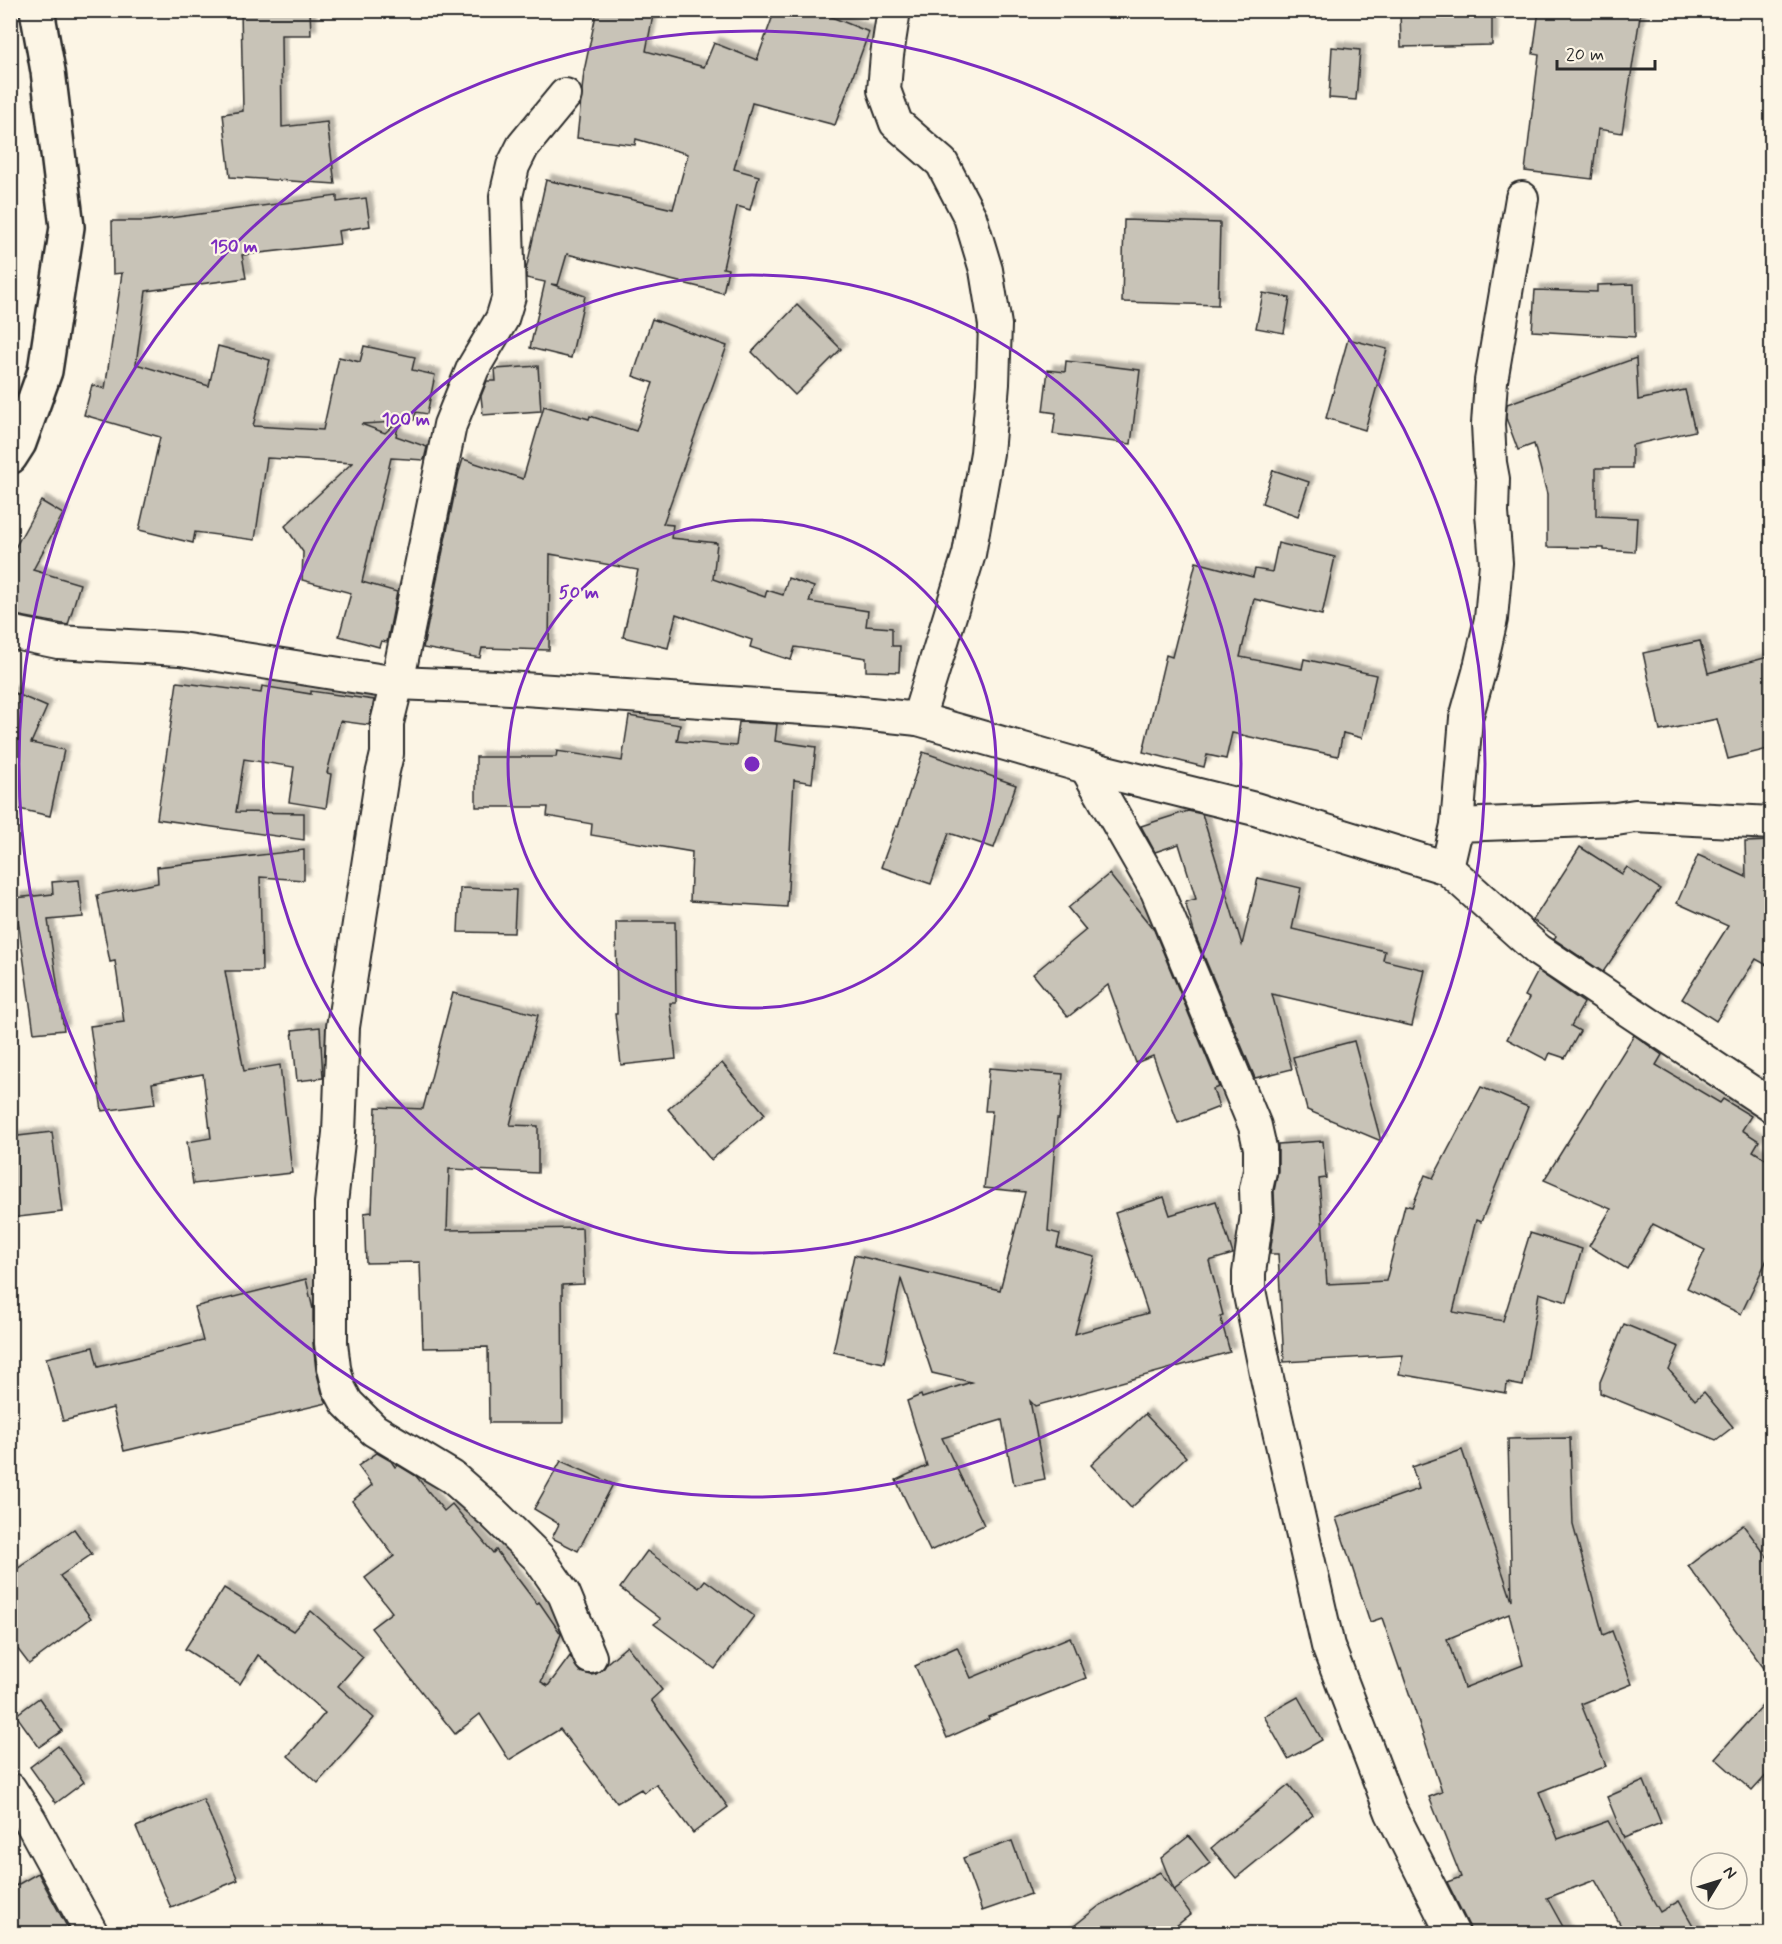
<svg xmlns="http://www.w3.org/2000/svg" width="1782" height="1944" viewBox="0 0 1782 1944" font-family="Mynerve,sans-serif">
	<defs>
		<filter id="shadow"><feDropShadow dx="5.5" dy="-5.5" stdDeviation="1.5" flood-color="#0004"/></filter>
	</defs>
	<rect width="100%" height="100%" fill="#fcf5e5"/>
	<filter id="ink" filterUnits="userSpaceOnUse"><feTurbulence type="fractalNoise" baseFrequency=".0167" numOctaves="2"/><feDisplacementMap in="SourceGraphic" scale="12" xChannelSelector="R" yChannelSelector="G"/><feConvolveMatrix kernelMatrix="1 2 1 2 8 2 1 2 1" color-interpolation-filters="sRGB"/></filter>
	<g filter="url(#ink)">
		<!-- building -->
		<g fill="#c8c3b7" stroke="#2b2b2b" stroke-width="1.5" fill-rule="evenodd" filter="url(#shadow)">
			<polygon points="241,10 310,10 311,35 281,35 282,127 327,122 335,184 230,177 223,114 243,111"/>
			<polygon points="597,10 654,10 646,51 704,67 714,43 757,60 775,10 814,10 869,32 835,125 752,103 734,169 759,176 750,210 737,206 723,268 728,269 723,293 567,254 558,285 551,284 585,296 571,358 530,348 545,282 526,278 526,270 546,180 673,209 688,154 636,139 635,145 577,138 584,71"/>
			<polygon points="1400,10 1492,10 1492,45 1401,47"/>
			<polygon points="1539,10 1641,10 1622,133 1598,129 1592,179 1525,171 1539,55 1533,54"/>
			<polygon points="1332,47 1360,50 1356,100 1329,98"/>
			<path d="M337 196V202L366 198 370 226 338 231 340 244 242 255 246 278 146 291 136 364 209 386 218 346 270 360 253 426 323 430 339 357 360 362 364 346 415 357 412 370 435 375 427 414 416 412 414 420 399 421 396 436 427 447 424 460 391 458 362 582 397 592 387 642 381 641 379 647 339 636 351 593 302 580 303 552 285 526 352 463 267 458 255 540 195 532 193 543 139 530 160 437 84 415 92 385 105 389 122 273 113 274 112 221H147ZM397 422 385 433 361 424Z"/>
			<polygon points="1124,220 1220,223 1218,305 1122,302"/>
			<polygon points="1634,284 1635,337 1532,331 1535,290 1597,292 1597,285"/>
			<polygon points="1263,293 1290,298 1284,333 1256,328"/>
			<polygon points="797,305 841,349 795,395 752,352"/>
			<polygon points="652,319 727,346 663,524 673,525 671,538 717,543 713,579 765,597 767,590 783,595 788,578 814,587 809,602 868,611 866,626 892,628 892,646 900,646 899,672 866,671 866,658 795,647 791,660 750,647 752,640 676,614 668,648 623,637 638,570 550,554 549,650 482,648 480,658 423,648 459,472 463,459 523,479 544,406 589,419 590,416 636,431 653,383 633,376"/>
			<polygon points="1348,339 1387,349 1365,430 1326,418"/>
			<polygon points="1636,358 1638,400 1685,390 1695,431 1632,445 1632,468 1596,468 1596,516 1637,518 1635,552 1604,550 1604,548 1547,547 1547,494 1534,444 1518,450 1506,418 1507,404"/>
			<polygon points="1066,361 1140,370 1131,444 1053,434 1056,413 1043,411 1048,370 1065,372"/>
			<polygon points="538,366 541,411 483,415 481,396 487,381 496,381 495,369"/>
			<polygon points="1273,470 1309,482 1298,516 1262,503"/>
			<polygon points="41,501 63,514 33,570 80,584 68,625 10,614 10,557"/>
			<polygon points="1278,543 1335,557 1322,615 1254,599 1240,657 1302,669 1304,659 1376,675 1362,738 1343,733 1338,756 1232,733 1226,759 1207,755 1204,767 1143,752 1166,655 1172,657 1196,562 1253,577 1255,569 1272,572"/>
			<polygon points="1700,641 1708,673 1772,656 1772,748 1728,759 1717,719 1660,731 1643,653"/>
			<polygon points="177,682 261,693 262,686 311,694 311,691 374,700 369,725 340,721 327,773 331,774 326,808 289,802 294,767 244,759 236,812 304,813 304,840 157,819"/>
			<polygon points="10,691 47,707 31,743 64,750 50,816 10,807"/>
			<polygon points="629,716 680,725 677,741 736,746 739,722 777,724 775,741 816,747 812,783 794,780 787,907 690,901 692,852 591,835 592,824 547,816 548,807 476,807 476,757 556,757 557,751 622,761"/>
			<polygon points="923,752 1016,785 994,848 949,833 931,884 881,867 896,826 898,827"/>
			<polygon points="1188,811 1202,814 1242,945 1258,878 1301,888 1292,929 1385,951 1383,960 1425,970 1412,1026 1272,994 1292,1069 1255,1078 1195,935 1185,902 1196,899 1179,844 1155,852 1141,826"/>
			<polygon points="1772,841 1772,968 1756,959 1716,1021 1682,999 1728,926 1677,903 1698,855 1746,877 1745,842"/>
			<polygon points="1580,847 1622,874 1627,867 1660,889 1603,972 1554,939 1556,936 1533,920"/>
			<polygon points="304,850 304,880 260,877 262,971 225,971 244,1071 280,1065 292,1173 193,1184 187,1142 211,1138 203,1074 152,1083 155,1104 102,1111 90,1026 124,1022 115,961 110,962 97,895 158,883 157,867"/>
			<polygon points="1109,874 1154,930 1219,1087 1213,1089 1219,1107 1178,1123 1153,1056 1136,1063 1108,985 1068,1017 1033,974 1086,930 1068,908"/>
			<polygon points="79,880 83,917 48,920 64,1030 34,1033 15,898 53,894 52,882"/>
			<polygon points="460,888 516,890 514,933 458,932"/>
			<polygon points="616,922 675,922 676,1003 670,1003 676,1059 621,1065 615,1014 617,1014"/>
			<polygon points="1538,971 1584,1003 1571,1026 1580,1031 1565,1058 1550,1053 1547,1060 1507,1039 1529,998 1525,996"/>
			<polygon points="453,993 538,1015 510,1125 538,1126 538,1173 449,1169 447,1230 582,1228 584,1284 562,1285 563,1423 489,1423 488,1347 423,1348 420,1262 366,1263 364,1213 372,1212 376,1107 423,1109"/>
			<polygon points="320,1027 323,1078 297,1081 292,1030"/>
			<polygon points="1634,1035 1662,1055 1656,1065 1720,1103 1723,1099 1751,1116 1742,1130 1759,1141 1753,1151 1772,1163 1772,1249 1741,1314 1687,1288 1705,1250 1653,1224 1627,1269 1589,1246 1611,1209 1544,1180"/>
			<polygon points="1354,1041 1381,1141 1307,1110 1293,1057"/>
			<polygon points="722,1063 765,1114 711,1160 668,1109"/>
			<polygon points="989,1068 1063,1074 1059,1119 1057,1119 1048,1231 1060,1234 1057,1247 1095,1257 1075,1334 1148,1313 1115,1213 1164,1197 1170,1215 1216,1201 1233,1254 1209,1261 1223,1315 1220,1316 1230,1352 1035,1406 1030,1401 1045,1479 1014,1485 1002,1420 942,1438 984,1525 930,1551 896,1480 927,1466 907,1401 921,1395 922,1398 971,1382 932,1373 901,1279 884,1363 833,1352 854,1255 1000,1290 1025,1192 984,1188 992,1111 985,1111"/>
			<polygon points="1481,1087 1528,1107 1481,1222 1476,1220 1453,1312 1503,1321 1530,1233 1582,1249 1567,1302 1539,1293 1523,1386 1507,1383 1506,1393 1399,1374 1403,1355 1284,1362 1278,1254 1270,1254 1275,1217 1274,1191 1278,1171 1278,1144 1323,1141 1326,1178 1319,1179 1327,1284 1386,1281 1405,1205 1412,1207 1425,1175 1433,1178"/>
			<polygon points="52,1132 62,1212 10,1218 10,1137"/>
			<polygon points="306,1279 313,1309 313,1343 316,1370 322,1393 327,1403 124,1451 113,1408 63,1421 46,1358 93,1347 98,1367 203,1341 194,1307"/>
			<polygon points="1624,1324 1679,1347 1669,1370 1695,1400 1704,1392 1733,1427 1716,1440 1600,1393 1600,1382"/>
			<polygon points="1145,1414 1186,1457 1131,1508 1091,1465"/>
			<path d="M1570 1438 1573 1525 1603 1635 1612 1631 1632 1684 1581 1704 1606 1766 1539 1792 1558 1839 1608 1821 1660 1912 1679 1901 1698 1934H1623L1625 1933 1595 1880 1547 1898 1567 1934H1471L1469 1926 1447 1882 1461 1877 1429 1797 1442 1792 1401 1669 1400 1670 1382 1618 1370 1622 1336 1518 1419 1489 1412 1467 1462 1450 1512 1601 1508 1439ZM1509 1614 1523 1665 1464 1688 1447 1639Z"/>
			<polygon points="377,1453 391,1461 395,1467 398,1465 416,1476 444,1511 452,1504 493,1553 496,1550 537,1604 539,1602 561,1634 541,1682 548,1686 570,1656 580,1672 591,1675 596,1674 604,1668 607,1663 627,1646 662,1690 651,1700 728,1807 693,1833 656,1784 644,1793 641,1789 617,1803 560,1729 509,1760 480,1714 455,1734 371,1628 392,1612 365,1578 394,1556 352,1501 372,1485 358,1466"/>
			<polygon points="561,1461 613,1484 578,1551 552,1538 559,1524 534,1509"/>
			<polygon points="1743,1525 1772,1563 1772,1679 1688,1566"/>
			<polygon points="74,1529 92,1554 60,1576 91,1618 29,1664 10,1639 10,1574"/>
			<polygon points="647,1551 699,1588 705,1580 754,1616 715,1669 654,1624 661,1619 620,1588"/>
			<polygon points="224,1588 293,1631 311,1611 363,1657 338,1686 374,1718 318,1783 288,1756 325,1713 258,1655 240,1684 185,1649"/>
			<polygon points="1070,1637 1086,1678 988,1717 989,1719 947,1738 915,1666 957,1647 971,1678"/>
			<polygon points="1772,1695 1772,1769 1752,1791 1715,1758"/>
			<polygon points="1298,1697 1322,1740 1288,1759 1264,1716"/>
			<polygon points="39,1698 62,1731 39,1747 16,1715"/>
			<polygon points="58,1746 84,1782 56,1803 30,1767"/>
			<polygon points="1644,1781 1661,1823 1624,1838 1607,1797"/>
			<polygon points="1289,1785 1313,1815 1236,1878 1211,1848"/>
			<polygon points="203,1799 238,1880 171,1908 136,1827"/>
			<polygon points="1189,1836 1210,1863 1174,1890 1161,1858"/>
			<polygon points="1012,1841 1031,1894 982,1911 963,1858"/>
			<polygon points="1160,1872 1191,1914 1166,1934 1064,1934 1099,1906"/>
			<polygon points="38,1873 60,1914 71,1934 21,1934 10,1915 10,1889"/>
		</g>
		<g fill="none" stroke-linecap="round" stroke-linejoin="round">
			<!-- minor casing -->
			<g stroke="#2b2b2b" stroke-width="36">
				<g id="minor">
					<polyline points="894,10 887,55 884,90 896,123 942,163 970,217 986,270 995,325 993,384 987,453 969,554 918,719"/>
					<polyline points="565,95 523,146 513,166 506,196 509,296 502,319 473,368 450,425 397,683 387,723 387,754 382,775 343,1027 339,1133 331,1203 331,1343 334,1368 339,1388 347,1403 374,1430 452,1477 493,1513 539,1558 564,1594 590,1657"/>
					<polyline points="10,632 58,642 180,649 397,683 494,687 833,710 918,719 1086,767 1255,809 1447,868 1538,950 1772,1106"/>
					<polyline points="1086,767 1157,891 1255,1126 1260,1148 1260,1171 1256,1189 1257,1215 1249,1273 1249,1290 1267,1378 1328,1646 1392,1813 1453,1934"/>
					<polyline points="1457,825 1616,819 1635,816 1772,823"/>
					<polyline points="1447,868 1457,825 1466,718 1479,672 1491,619 1496,563 1492,513 1493,479 1490,463 1488,424 1491,381 1522,198"/>
					<polyline points="10,1789 30,1820 92,1934"/>
				</g>
			</g>
			<!-- primary casing -->
			<g stroke="#2b2b2b" stroke-width="38">
				<polyline id="primary" points="10,457 19,443 45,371 67,227 48,71 37,10"/>
			</g>
			<!-- minor -->
			<use href="#minor" stroke="#fcf5e5" stroke-width="32"/>
			<!-- primary -->
			<use href="#primary" stroke="#fcf5e5" stroke-width="33"/>
		</g>
	</g>
	<!-- distance rings -->
	<g fill="none" stroke="#7b2cbf" stroke-width="3">
		<circle cx="752" cy="764" r="244"/>
		<circle cx="752" cy="764" r="489"/>
		<circle cx="752" cy="764" r="733"/>
	</g>
	<circle cx="752" cy="764" r="9" fill="#7b2cbf" stroke="#fcf5e5" stroke-width="3"/>
	<g font-size="18" text-anchor="middle" font-weight="bold" fill="#7b2cbf" stroke="#fcf5e5" stroke-width="4.5" stroke-linejoin="round" paint-order="stroke">
		<text x="234" y="252">150 m</text>
		<text x="406" y="425">100 m</text>
		<text x="579" y="598">50 m</text>
	</g>
	<!-- margin -->
	<rect width="1782" height="1944" fill="none" stroke="#fcf5e5" stroke-width="36"/>
	<rect x="18" y="18" width="1746" height="1908" fill="none" stroke="#2b2b2b" stroke-width="2" filter="url(#ink)"/>
	<!-- north arrow -->
	<g transform="translate(1719 1881) rotate(52)"><circle r="28" fill="#fcf5e5" stroke="#a8a49b" stroke-width="1.5"/>
	<path d="M0-4.5L10 22L0 15L-10 22Z" fill="#2b2b2b"/>
	<text y="-9" font-size="16" font-weight="bold" text-anchor="middle" fill="#2b2b2b">N</text>
	</g>
	<!-- scale -->
	<path d="M1557 60v9h98v-9" fill="none" stroke="#2b2b2b" stroke-width="3"/>
	<text x="1566" y="60" font-size="18" fill="#2b2b2b" stroke="#fcf5e5" stroke-width="4.5" paint-order="stroke">20 m</text>
</svg>
